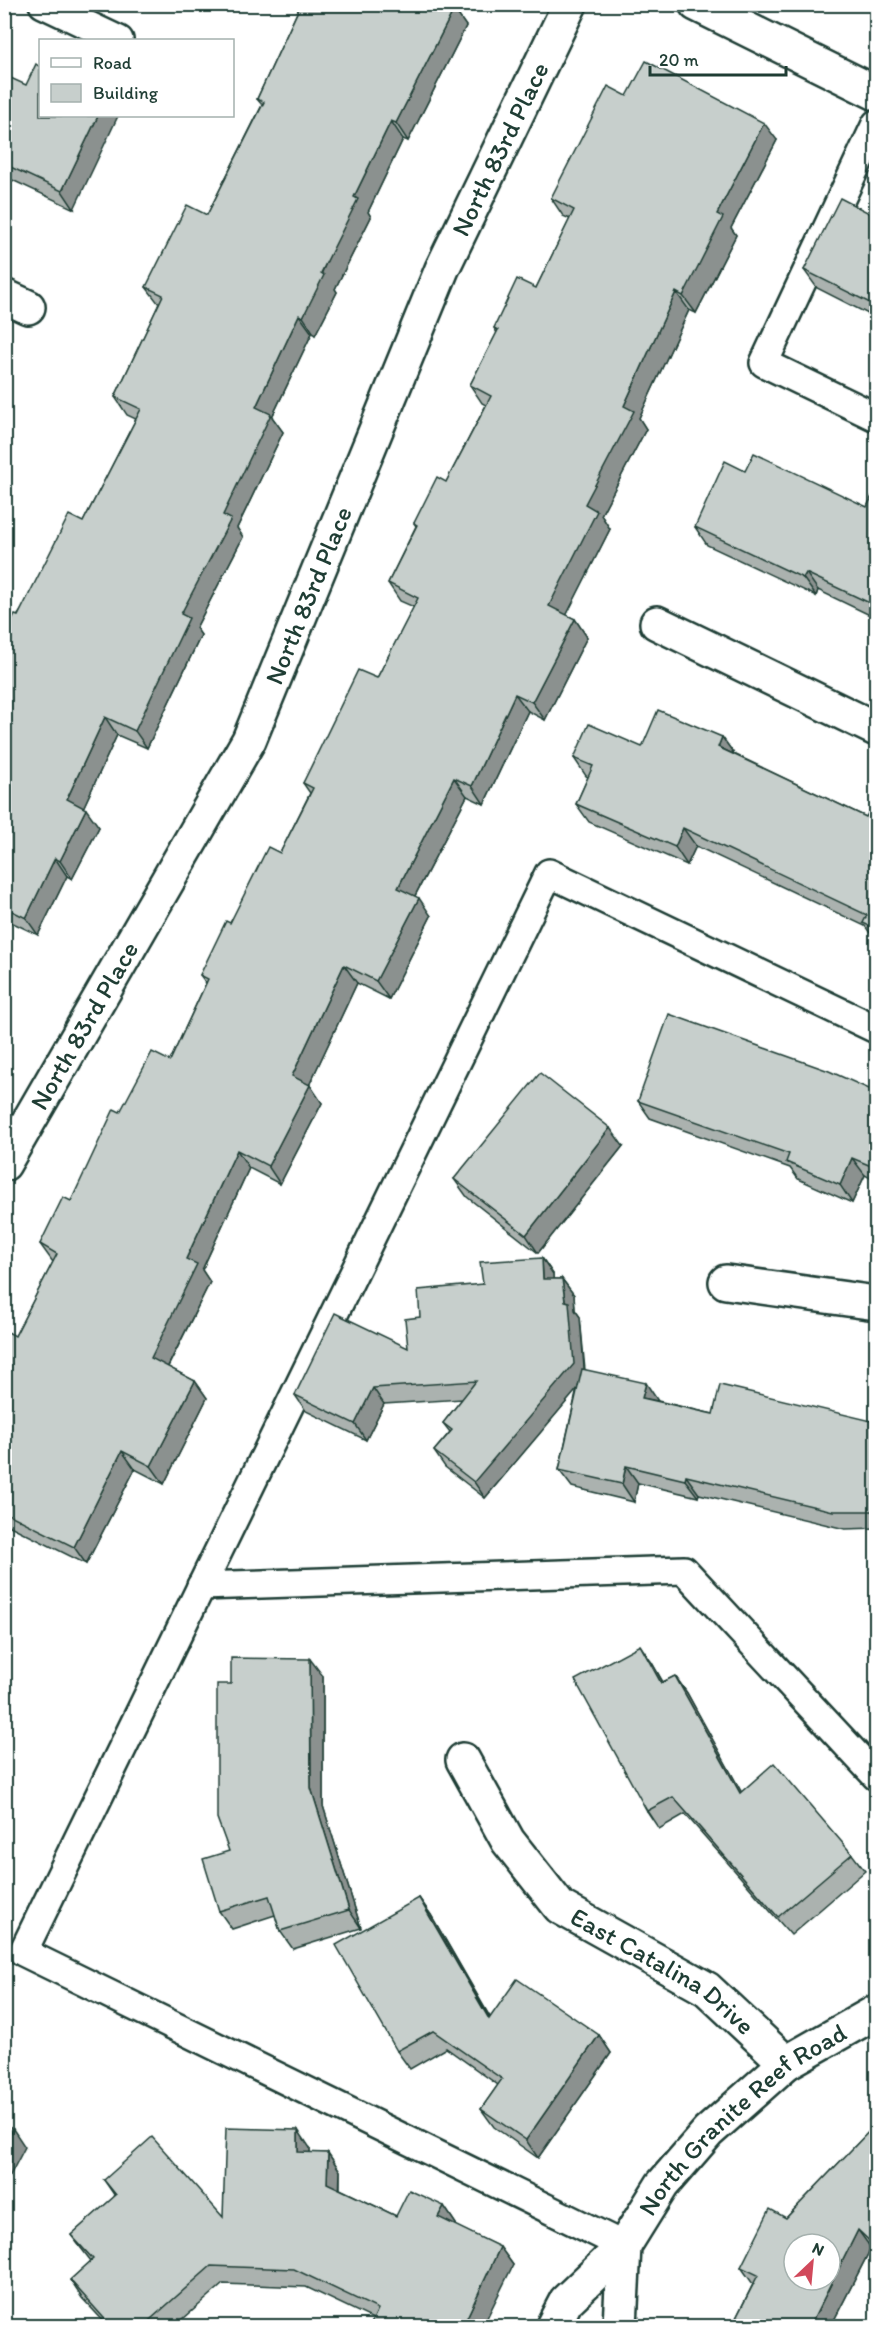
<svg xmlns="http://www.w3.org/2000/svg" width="881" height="2331" viewBox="0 0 881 2331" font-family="Itim,sans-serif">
	<rect width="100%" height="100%" fill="#fff"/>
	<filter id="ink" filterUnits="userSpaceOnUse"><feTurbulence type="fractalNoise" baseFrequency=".0167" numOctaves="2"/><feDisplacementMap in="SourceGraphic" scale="12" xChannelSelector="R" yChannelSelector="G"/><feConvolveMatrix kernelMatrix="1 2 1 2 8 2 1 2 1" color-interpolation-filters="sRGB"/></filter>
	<g filter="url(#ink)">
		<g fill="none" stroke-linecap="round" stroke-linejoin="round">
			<!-- service casing -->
			<g stroke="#1f3d34" stroke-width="32">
				<g id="service">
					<polyline points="43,4 119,40"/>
					<polyline points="876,124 764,363 876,417"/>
					<polyline points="201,1586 684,1570 876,1776"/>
					<polyline points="624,2246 23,1952 549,873 876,1029"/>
				</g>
			</g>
			<!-- minor casing -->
			<g stroke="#1f3d34" stroke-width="38">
				<g id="minor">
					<polyline points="696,4 876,93"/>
					<polyline points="4,296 28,307"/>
					<polyline points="657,623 876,729"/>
					<path id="s1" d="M4 1164 249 740 442 269 570 4"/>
					<polyline points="726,1282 876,1303"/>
					<path id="s2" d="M463 1760 508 1841 560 1907 707 1989 786 2063"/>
				</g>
			</g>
			<!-- tertiary casing -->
			<g stroke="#1f3d34" stroke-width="38">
				<g id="tertiary">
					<path id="s3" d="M553 2326 566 2301 624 2246 662 2185 708 2132 786 2063 876 2012"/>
					<polyline points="620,2326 624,2246"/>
				</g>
			</g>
			<!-- service -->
			<use href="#service" stroke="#fff" stroke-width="27"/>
			<!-- minor -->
			<use href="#minor" stroke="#fff" stroke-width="33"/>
			<!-- tertiary -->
			<use href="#tertiary" stroke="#fff" stroke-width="33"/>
		</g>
		<!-- wall -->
		<g fill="#abb2af" stroke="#1f3d34" stroke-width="1.5">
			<polygon points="298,4 446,4 454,9 466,26 408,141 403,139 368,212 371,217 335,289 337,292 315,335 312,333 272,417 283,432 237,528 243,537 196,628 201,635 147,748 117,735 83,808 99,827 72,879 67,876 38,935 11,922 4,936 4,635 83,522 136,419 127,415 115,397 159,304 146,287 207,215 262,105 257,99 300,6"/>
			<polygon points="4,75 74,209 8,178 4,185"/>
			<polygon points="627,96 777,140 731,228 736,235 696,313 689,310 639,418 646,429 601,515 610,529 566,615 575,619 587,637 545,720 528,711 484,804 467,796 415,896 431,916 389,999 357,983 309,1085 322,1103 280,1184 249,1168 202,1270 210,1282 168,1367 195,1381 207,1398 164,1484 135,1469 86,1564 4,1523 4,1340 15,1336 53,1262 40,1244 71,1201 120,1112 170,1061 206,983 200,975 230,923 280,853 310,793 303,783 377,678 414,607 400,601 388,583 416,526 414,523 446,482 486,405 482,403 470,385 497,333 494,328 536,288 570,219 563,216 551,198"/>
			<polygon points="876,203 876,318 817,288 804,270 871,214"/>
			<polygon points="745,471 867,507 876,488 876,618 818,590 816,596 707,545 695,527"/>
			<polygon points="722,737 734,754 866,817 876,817 876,941 865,926 696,846 687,865 589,822 576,804 588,777 586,776 574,758 642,747"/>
			<polygon points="876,1092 876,1181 865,1175 852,1203 798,1179 790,1168 650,1118 638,1101"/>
			<polygon points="623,1146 538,1253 467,1197 454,1179"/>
			<polygon points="542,1258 553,1274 553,1279 562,1279 574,1295 575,1310 580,1317 585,1370 658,1401 713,1414 876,1422 876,1528 845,1529 699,1494 698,1497 638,1483 634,1502 572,1487 559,1470 577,1389 485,1498 445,1467 434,1451 450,1432 443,1423 462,1399 384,1404 366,1440 306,1411 295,1395 408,1348 420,1317 483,1284"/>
			<polygon points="652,1663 663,1682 675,1676 687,1693 741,1792 852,1854 865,1871 791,1935 685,1814 659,1829 647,1811"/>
			<polygon points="323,1676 323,1806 361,1928 293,1949 280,1931 275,1915 232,1929 219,1911 229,1851 231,1684"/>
			<polygon points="419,1898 431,1915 490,2017 599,2035 611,2053 538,2158 494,2127 481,2109 498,2085 446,2048 410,2069 397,2051"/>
			<polygon points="876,2124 876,2253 871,2248 831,2326 732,2326 753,2284 741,2267 786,2218"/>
			<polygon points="310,2148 310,2153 328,2153 340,2171 340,2189 396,2216 444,2206 456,2224 455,2226 500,2247 513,2265 373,2319 306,2287 223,2284 175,2326 108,2326 82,2298 70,2280 91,2261 84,2252 71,2235 115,2196 104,2180 223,2217"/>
		</g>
		<!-- shaded-wall -->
		<g fill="#8b918f" stroke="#1f3d34" stroke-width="1.5">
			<polygon points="454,9 466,26 408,141 396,123"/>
			<polygon points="98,116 118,116 74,209 62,191"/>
			<polygon points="391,121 403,139 368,212 371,217 335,289 337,292 315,335 303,317 354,197"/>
			<polygon points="764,123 777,140 731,228 736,235 696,313 683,296 717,214"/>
			<polygon points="4,172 8,178 4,185"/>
			<polygon points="676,292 689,310 639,418 646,429 601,515 610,529 562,624 549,606 585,504 624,406"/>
			<polygon points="299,315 312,333 272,417 283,432 237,528 243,537 196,628 201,635 147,748 135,731 181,614 223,515 256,407"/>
			<polygon points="806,573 818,590 816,596 803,578"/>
			<polygon points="575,619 587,637 545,720 532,702"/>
			<polygon points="515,694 528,711 484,804 472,786"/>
			<polygon points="105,717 117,735 79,817 67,799"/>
			<polygon points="722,737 735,755 718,747"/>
			<polygon points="454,778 467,796 410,905 398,888"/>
			<polygon points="86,809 99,827 72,879 60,861"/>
			<polygon points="683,828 696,846 687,865 675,847"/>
			<polygon points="55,858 67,876 38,935 26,918"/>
			<polygon points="419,898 431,916 389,999 376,981"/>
			<polygon points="4,913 11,922 4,936"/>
			<polygon points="344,965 357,983 305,1094 292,1076"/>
			<polygon points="310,1085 322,1103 280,1184 268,1166"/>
			<polygon points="610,1128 623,1146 538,1253 526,1235"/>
			<polygon points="237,1150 249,1168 202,1270 210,1282 163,1376 151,1358 186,1259"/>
			<polygon points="852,1158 865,1175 852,1203 840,1185"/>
			<polygon points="542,1258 553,1274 554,1295 543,1279"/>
			<polygon points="562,1279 574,1295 575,1310 580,1317 585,1380 485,1498 474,1482 565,1301"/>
			<polygon points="195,1381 207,1398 164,1484 151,1466"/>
			<polygon points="646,1383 658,1401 642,1398"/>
			<polygon points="373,1388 384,1404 366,1440 355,1424"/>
			<polygon points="122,1451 135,1469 86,1564 74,1547"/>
			<polygon points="626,1466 638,1483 634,1502 622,1484"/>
			<polygon points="686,1476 699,1494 698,1497 685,1480"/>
			<polygon points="640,1645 652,1663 673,1701 661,1683"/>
			<polygon points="310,1659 323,1676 323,1806 361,1928 349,1910 311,1788"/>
			<polygon points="675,1676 687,1693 752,1811 740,1793"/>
			<polygon points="419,1898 431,1915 501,2037 489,2019"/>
			<polygon points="599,2035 611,2053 538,2158 526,2140"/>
			<polygon points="13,2129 25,2147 4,2187 4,2145"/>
			<polygon points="298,2130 310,2148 310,2170 298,2152"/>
			<polygon points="328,2153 340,2171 339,2200 327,2183"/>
			<polygon points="444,2206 456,2224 451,2235 438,2217"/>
			<polygon points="858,2230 871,2248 831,2326 810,2326"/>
			<polygon points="500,2247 513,2265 483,2326 463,2326"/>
		</g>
		<!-- building -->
		<g fill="#c7cfcc" stroke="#1f3d34" stroke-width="1.5" fill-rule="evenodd">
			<polygon points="301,4 446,4 454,9 396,123 391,121 354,197 358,199 321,273 324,275 303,317 299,315 256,407 271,414 223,515 231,519 181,614 189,618 135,731 105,717 67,799 86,809 60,861 55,858 26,918 4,907 4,635 15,615 18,616 69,515 83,522 141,409 115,397 163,295 146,287 187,205 207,215 264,102 257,99"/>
			<polygon points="646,61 764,123 717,214 723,217 683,296 676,292 624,406 634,411 585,504 597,511 549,606 575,619 532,702 515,694 472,786 454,778 398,888 419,898 376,981 344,965 292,1076 310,1085 268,1166 237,1150 186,1259 197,1264 151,1358 195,1381 151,1466 122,1451 74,1547 4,1512 4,1340 8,1332 15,1336 57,1254 40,1244 63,1197 71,1201 114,1109 120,1112 152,1052 170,1061 208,979 200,975 226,921 230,923 268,847 280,853 313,788 303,783 358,670 377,678 418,598 388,583 417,525 414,523 437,477 446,482 491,396 470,385 498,330 494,328 517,279 536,288 574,210 551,198 608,86 627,96"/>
			<polygon points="36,64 40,67 40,116 98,116 62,191 4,164 4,75 26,85"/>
			<polygon points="840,198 871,214 876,203 876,306 804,270"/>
			<polygon points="754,453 867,507 876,488 876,606 806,573 803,578 695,527 725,461 745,471"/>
			<polygon points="658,710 722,737 718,747 866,817 868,813 876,817 876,929 863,923 867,915 683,828 675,847 576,804 593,766 574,758 589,724 642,747"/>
			<polygon points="669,1014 829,1071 876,1092 876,1168 852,1158 840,1185 786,1162 789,1154 638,1101"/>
			<polygon points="540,1073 610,1128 526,1235 454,1179"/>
			<polygon points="542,1258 543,1279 562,1279 565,1301 569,1302 574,1364 474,1482 434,1451 452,1430 443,1423 476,1381 373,1388 355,1424 295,1395 335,1313 408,1348 405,1319 420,1317 418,1290 483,1284 480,1262"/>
			<polygon points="582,1369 646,1383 642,1398 713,1414 720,1385 876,1422 876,1511 833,1511 686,1476 685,1480 626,1466 622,1484 559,1470"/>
			<polygon points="640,1645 661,1683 675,1676 740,1793 774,1763 852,1854 778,1917 673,1797 647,1811 575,1680"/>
			<polygon points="231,1658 310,1659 311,1788 349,1910 280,1931 269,1896 219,1911 203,1859 229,1851 217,1818 217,1684 231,1684"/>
			<polygon points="419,1898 489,2019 517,1979 599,2035 526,2140 481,2109 502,2079 433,2031 397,2051 336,1945"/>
			<path d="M876 2124V2247L858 2230 810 2326H732L758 2275 741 2267 770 2209 786 2218ZM794 2244H830V2280H794Z"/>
			<polygon points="4,2125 13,2129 4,2145"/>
			<polygon points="226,2128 298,2130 298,2152 328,2153 327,2183 396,2216 409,2190 444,2206 438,2217 500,2247 463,2326 370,2326 378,2309 294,2269 211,2266 143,2326 111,2326 70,2280 93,2259 71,2235 116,2195 104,2180 152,2137 223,2217"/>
		</g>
	</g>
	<g text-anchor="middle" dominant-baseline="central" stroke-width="4.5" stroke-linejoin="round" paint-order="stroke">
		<!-- street labels -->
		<g font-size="26" fill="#1f3d34" stroke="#fff">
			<text stroke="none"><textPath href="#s1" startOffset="1132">North 83rd Place</textPath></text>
			<text stroke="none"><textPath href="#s1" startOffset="646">North 83rd Place</textPath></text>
			<text stroke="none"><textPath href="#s1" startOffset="160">North 83rd Place</textPath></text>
			<text stroke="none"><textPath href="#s2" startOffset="298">East Catalina Drive</textPath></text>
			<text stroke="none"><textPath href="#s3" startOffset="284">North Granite Reef Road</textPath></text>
		</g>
	</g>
	<!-- margin -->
	<rect width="881" height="2331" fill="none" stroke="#fff" stroke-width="24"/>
	<rect x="12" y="12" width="857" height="2307" fill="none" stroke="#1f3d34" stroke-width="2" filter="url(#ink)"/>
	<!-- legend -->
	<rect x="39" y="39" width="195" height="78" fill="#ffffff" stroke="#a5b1ae" stroke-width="1.5"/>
	<rect x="51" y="58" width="30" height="9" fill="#ffffff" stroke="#a5b1ae" stroke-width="1.5"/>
	<text x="93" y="69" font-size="18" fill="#1f3d34">Road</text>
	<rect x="51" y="84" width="30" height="18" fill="#c7cfcc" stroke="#a5b1ae" stroke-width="1.5"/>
	<text x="93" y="99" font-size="18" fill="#1f3d34">Building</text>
	<!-- north arrow -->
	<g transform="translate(812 2262) rotate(26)"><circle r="28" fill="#ffffff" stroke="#a5b1ae" stroke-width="1.5"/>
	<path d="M0-4.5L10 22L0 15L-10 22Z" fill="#d1495b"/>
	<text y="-9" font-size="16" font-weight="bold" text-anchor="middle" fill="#1f3d34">N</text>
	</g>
	<!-- scale -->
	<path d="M650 66v9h136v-9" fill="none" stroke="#1f3d34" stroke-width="3"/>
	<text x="659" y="66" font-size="18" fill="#1f3d34" stroke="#ffffff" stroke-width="4.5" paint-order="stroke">20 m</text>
</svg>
